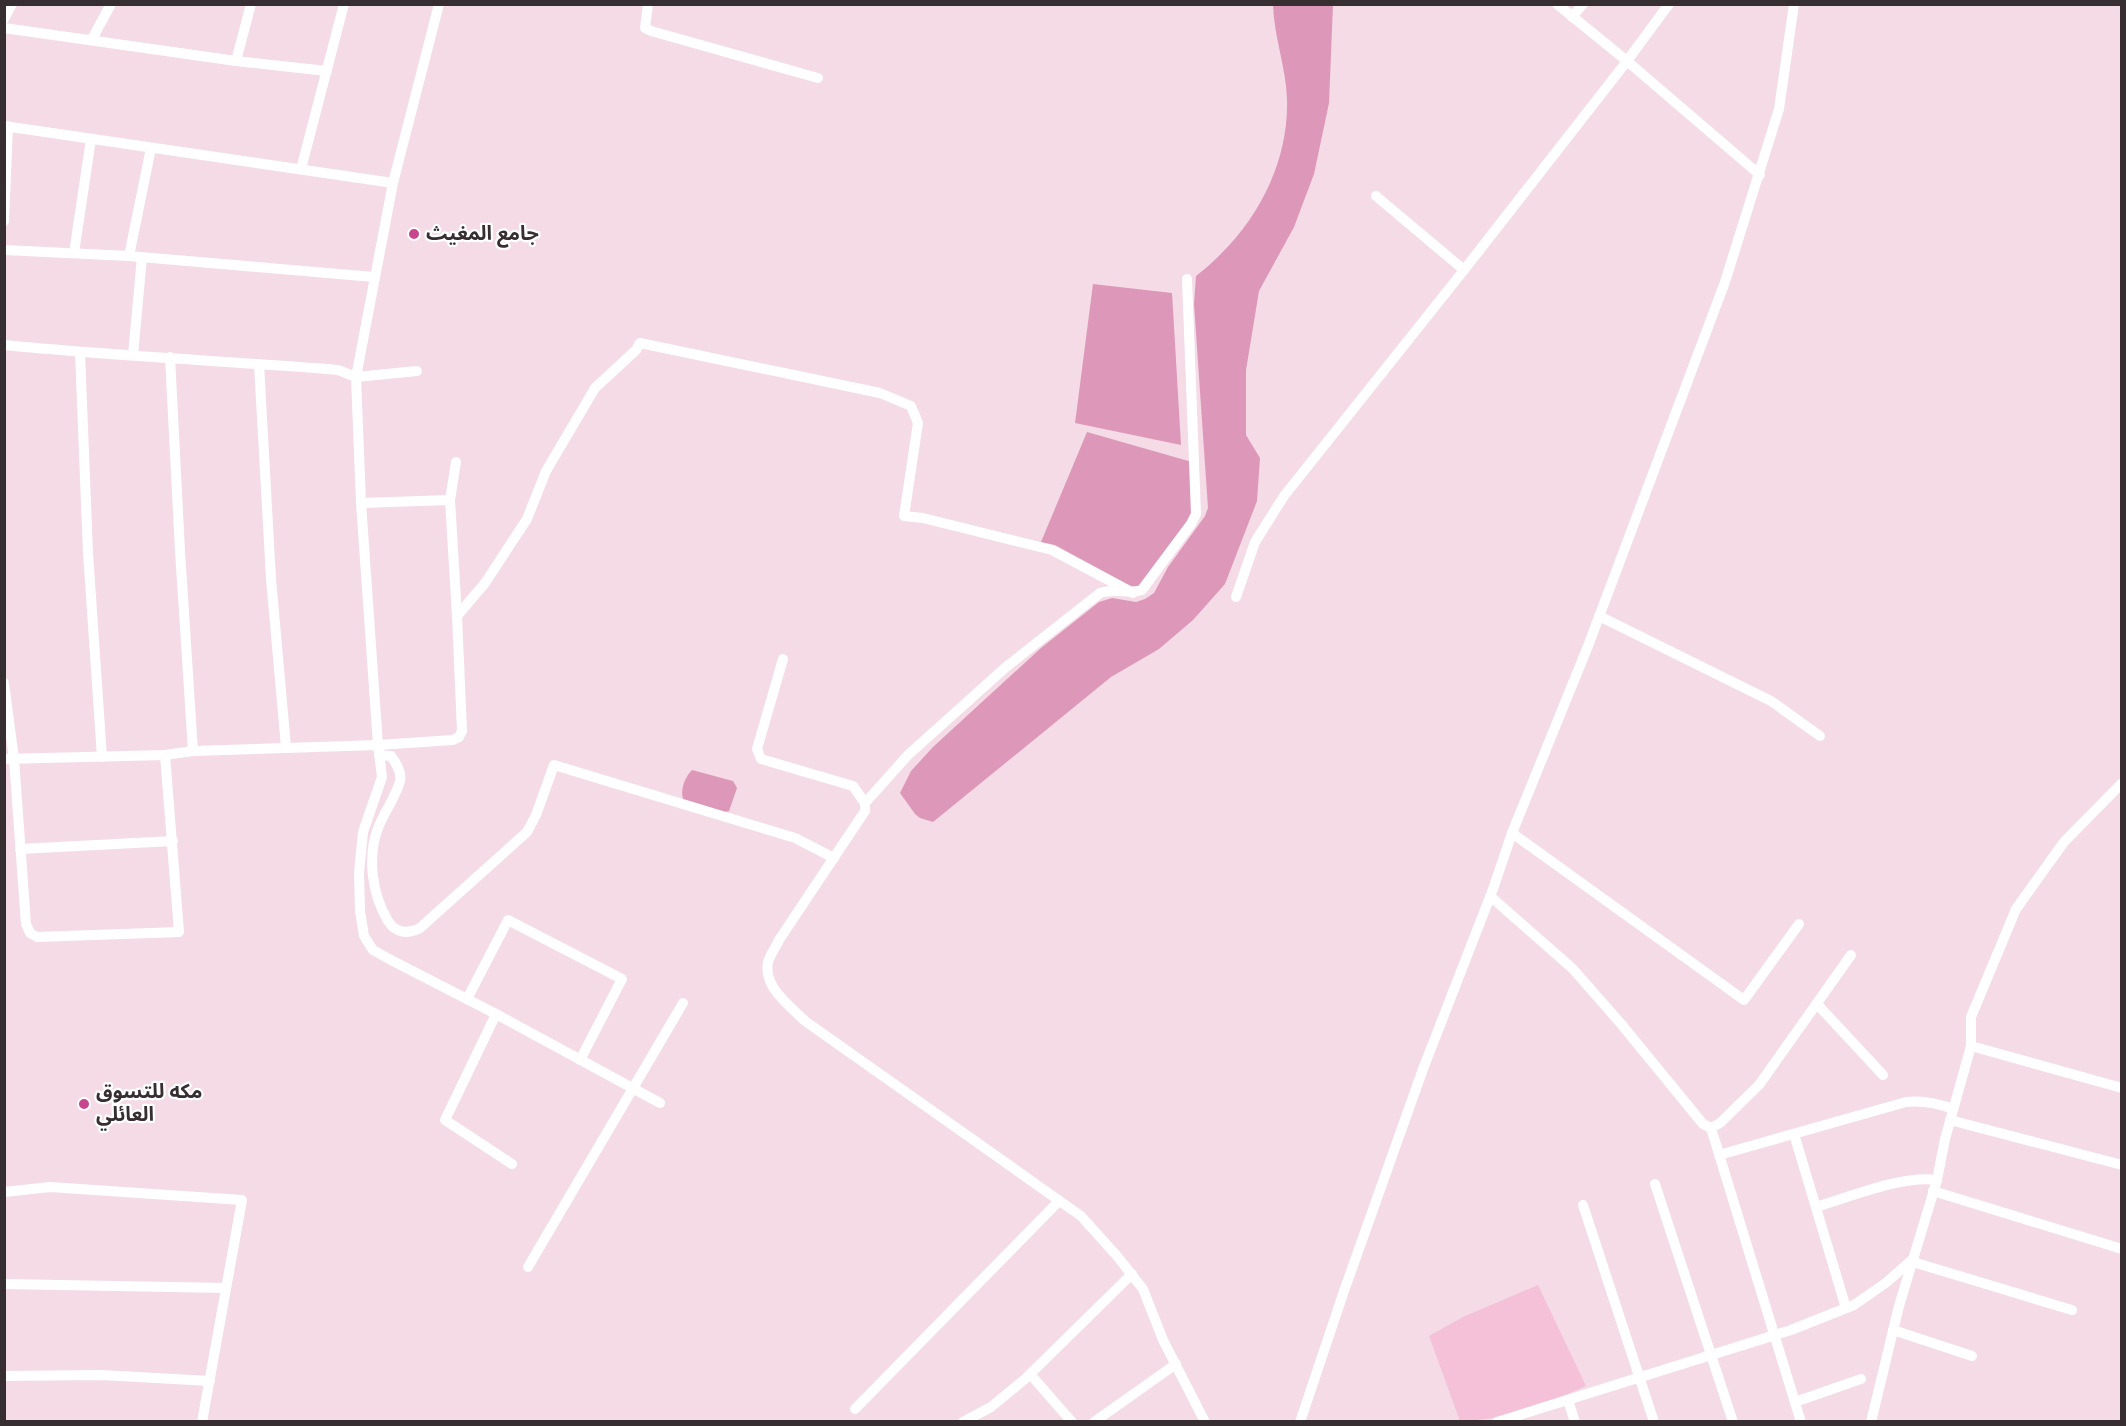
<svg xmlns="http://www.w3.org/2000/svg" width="2126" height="1426" viewBox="0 0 2126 1426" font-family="Spectral,'Noto Sans Arabic',serif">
	<rect width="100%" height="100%" fill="#f4dbe6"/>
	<!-- green -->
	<path fill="#f4c1d8" d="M1538 1285 1586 1386C1547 1403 1502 1421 1460 1421L1429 1336 1463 1317Z"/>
	<!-- water -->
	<g fill="#dd98b9">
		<path d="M1273 5H1333L1329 103 1314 174 1294 227 1259 291 1246 370V435L1260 458 1257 501 1225 584 1193 620 1159 649 1111 677 933 822 920 818 915 814 900 793 911 771 933 747 1041 648 1099 602 1112 598 1136 602 1145 599 1154 593 1168 567 1205 516 1208 508 1194 304 1196 276C1250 234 1289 170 1287 99 1286 67 1274 37 1273 5Z"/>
		<polygon points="1093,284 1172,293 1181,445 1075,423"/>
		<polygon points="1087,432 1192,462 1193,513 1136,589 1055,545 1041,542"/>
		<path d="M692 770 733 781 737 788 729 811 722 813 684 801C679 791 685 777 692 770Z"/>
	</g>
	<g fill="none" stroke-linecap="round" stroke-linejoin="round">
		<!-- minor -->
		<g stroke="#fff" stroke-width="10">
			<polyline points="439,4 393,183 356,377 361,503 378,745 382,777 363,832 359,873 360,911 364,936 373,950 389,959 496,1014 660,1103"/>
			<polyline points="648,4 645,28 651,31 818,78"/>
			<polyline points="1557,4 1627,61 1760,175"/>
			<polyline points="1572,17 1583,4"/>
			<polyline points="4,19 12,4"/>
			<polyline points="4,28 236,61 327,71"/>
			<polyline points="92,39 111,4"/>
			<polyline points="236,61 251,4"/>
			<polyline points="4,126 393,183"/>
			<polyline points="301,169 344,4"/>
			<polyline points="1376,196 1464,270"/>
			<polyline points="4,221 8,126"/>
			<polyline points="4,250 129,256 374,277"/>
			<polyline points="74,253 91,139"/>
			<polyline points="129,256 151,148"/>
			<path d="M4 345C115 356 227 361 338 370L356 377 417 371"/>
			<polyline points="80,353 88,553 102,757"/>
			<polyline points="133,355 142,257"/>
			<polyline points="170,357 180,551 193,751"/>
			<polyline points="259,364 271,579 286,747"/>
			<polyline points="361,503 450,500"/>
			<polyline points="1236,597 1255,542 1284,496 1464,270 1627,61 1669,4"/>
			<polyline points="457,616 485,583 527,519 546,471 595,388 636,350 640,343 880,393 911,406 918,423 904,516 923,518 1052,550 1133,593"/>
			<polyline points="1599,616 1771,701 1820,736"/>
			<path d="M783 659 757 749 761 759 853 786 865 803V811L779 940C776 947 770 955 768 962 763 987 789 1005 805 1021L1081 1216 1117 1256 1143 1289 1163 1340 1205 1422"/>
			<polyline points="4,683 14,759 26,924 30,933 37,937 179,932 165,755"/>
			<path d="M379 755 391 756C396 763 402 772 400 781 396 797 384 812 378 828 367 857 372 894 388 921 396 934 408 934 420 928L527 832 536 815 554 765 795 838 834 858"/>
			<polyline points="4,759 165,755 193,751 378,745 453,740 459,737 462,731 457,616 450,500 456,462"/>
			<path d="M865 803 908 755 1006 667 1100 593C1114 588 1128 594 1142 590L1191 524 1196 514 1187 279"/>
			<polyline points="1512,833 1744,1000 1799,924"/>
			<polyline points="20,849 173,841"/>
			<polyline points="1490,896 1573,969 1622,1025 1703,1124 1711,1128 1720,1123 1759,1085 1851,955"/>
			<polyline points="467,999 508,920 622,979 580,1060"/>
			<polyline points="1817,1004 1883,1075"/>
			<polyline points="496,1014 445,1120 512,1164"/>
			<polyline points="1971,1046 2122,1088"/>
			<polyline points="1950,1120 2122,1165"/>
			<polyline points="1711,1128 1801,1422"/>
			<polyline points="1794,1134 1846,1308"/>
			<path d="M1719 1155 1906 1102C1923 1100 1937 1103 1953 1109"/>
			<polyline points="1655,1184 1733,1422"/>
			<polyline points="1933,1191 2122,1249"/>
			<polyline points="4,1192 50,1187 242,1200 202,1422"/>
			<polyline points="1583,1205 1654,1422"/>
			<path d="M1816 1207C1850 1197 1902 1175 1937 1180"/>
			<polyline points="1913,1262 2072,1310"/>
			<polyline points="528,1267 683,1003"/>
			<polyline points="4,1284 226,1288"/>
			<polyline points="1893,1330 1972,1356"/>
			<polyline points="1030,1374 1072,1422"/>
			<polyline points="4,1376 101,1375 210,1381"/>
			<polyline points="1568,1400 1575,1422"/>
			<polyline points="1795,1402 1861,1379"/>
			<polyline points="855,1409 1059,1201"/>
			<polyline points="963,1422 991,1407 1025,1379 1132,1274"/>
			<polyline points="1094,1422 1176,1364"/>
			<polyline points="1300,1422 1344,1291 1423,1069 1493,889 1512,833 1588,646 1725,282 1779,109 1794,4"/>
			<polyline points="1497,1422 1791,1330 1854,1305 1887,1282 1914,1258"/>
			<polyline points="1871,1422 1899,1306 1937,1180 1945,1139 1971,1046 1971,1017 2016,909 2064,842 2122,783"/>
		</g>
	</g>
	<!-- markers -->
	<g fill="#c7468e" stroke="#fff" stroke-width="2">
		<circle cx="414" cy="234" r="6"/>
		<circle cx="84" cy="1104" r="6"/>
	</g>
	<g text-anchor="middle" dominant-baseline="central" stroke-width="4.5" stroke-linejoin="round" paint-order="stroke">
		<!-- poi labels -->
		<g font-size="20" font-weight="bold" fill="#372e32" stroke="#fff" text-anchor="start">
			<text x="426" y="234">جامع المغيث</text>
			<text x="96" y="1092">مكه للتسوق<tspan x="96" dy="23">العائلي</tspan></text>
		</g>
	</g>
	<!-- border -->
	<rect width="2126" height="1426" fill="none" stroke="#372e32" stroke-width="12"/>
</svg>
